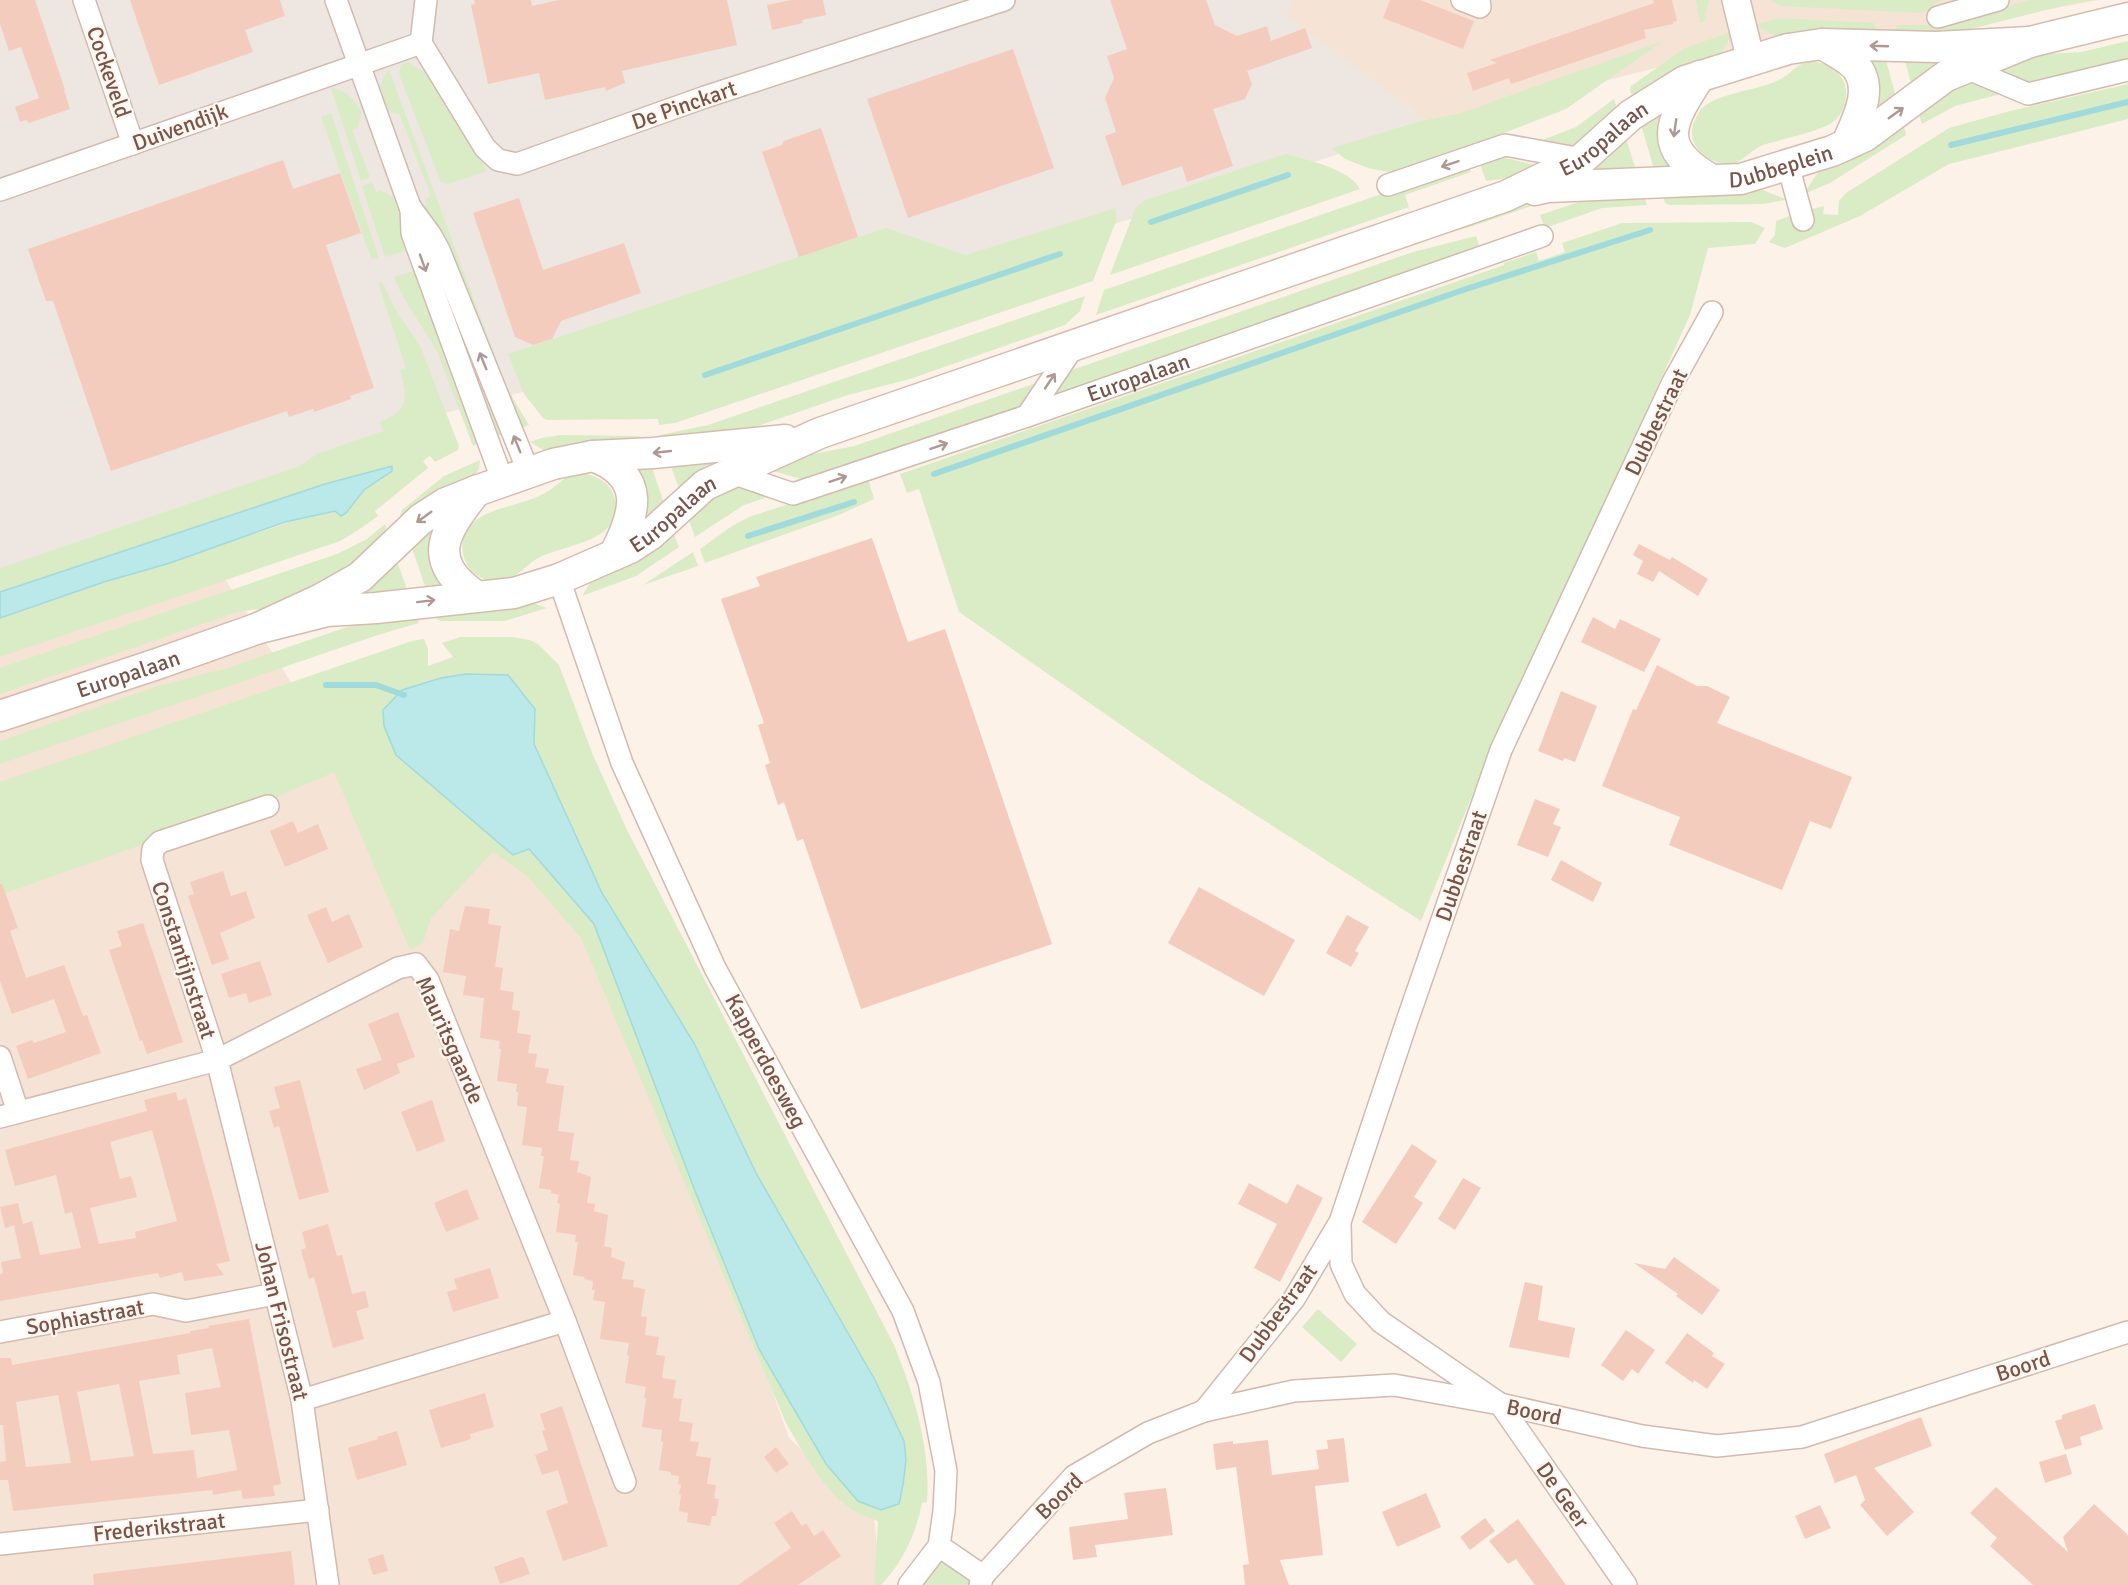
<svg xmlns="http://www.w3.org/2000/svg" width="2128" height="1585" viewBox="0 0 2128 1585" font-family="Signika,sans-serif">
	<rect width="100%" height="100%" fill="#fdf2e8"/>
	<!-- residential -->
	<g fill="#f5e3d6">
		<polygon points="1292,0 2099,0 1929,32 1813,33 1695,58 1432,125 1286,16"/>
		<polygon points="188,521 317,723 551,835 640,1020 789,1438 874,1517 881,1585 0,1585 0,575"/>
	</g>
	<!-- industrial -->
	<polygon fill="#eee6e1" points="0,0 1292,0 1287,16 1432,125 953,274 424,419 188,521 0,575"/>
	<!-- green -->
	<g fill="#daecc5" fill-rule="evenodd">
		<polygon points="1696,0 1709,0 1704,22 1700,23"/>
		<polygon points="1771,0 1944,0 1934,3 1935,10 1917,13 1780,6"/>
		<polygon points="2031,0 2095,0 2074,3 1927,40 1900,41 1896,25 1933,25"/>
		<polygon points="1780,18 1874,23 1881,40 1784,40 1753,25"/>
		<polygon points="1734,31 1717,60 1635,104 1630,90 1631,86 1685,48"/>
		<polygon points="1663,41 1566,109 1445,156 1404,170 1388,172 1368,168 1345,159 1332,148 1421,121 1458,114"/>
		<polygon points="2128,41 2128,63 2031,86 2029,82 1996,68 2025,55 2081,52"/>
		<polygon points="1865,53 1884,53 1898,105 1873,124"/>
		<polygon points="1903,53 1962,53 1913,91"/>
		<path d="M1811 61C1825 63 1838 68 1844 82 1850 97 1843 118 1828 125 1809 134 1786 138 1766 144 1752 148 1742 163 1731 164 1708 165 1683 143 1695 120 1697 116 1699 111 1702 108 1724 90 1761 92 1784 77 1795 70 1796 64 1811 61Z"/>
		<polygon points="408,62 424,72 487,171 448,184 441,182 399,74 401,65"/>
		<path d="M389 70 507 388 529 425 518 429 424 209 427 198 431 196 399 113 395 114 383 107C378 92 378 83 389 70Z"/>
		<polygon points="1969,73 2008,92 1955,106 1922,124 1916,105"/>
		<polygon points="2128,84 2128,119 1949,164 1860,216 1785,248 1769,242 1775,235 1776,221 1790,216 1793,226 1812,220 1809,210 1824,206 1823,214 1838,215 1839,201 1846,193 1949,128 2010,111"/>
		<path d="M331 88C347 90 355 100 362 114L357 128 352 130 370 177 361 181Z"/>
		<polygon points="1672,95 1682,172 1656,176 1639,118"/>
		<polygon points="1614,99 1620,118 1581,151 1537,142 1576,127"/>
		<polygon points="331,113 379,259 371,258 321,117"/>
		<polygon points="1902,118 1906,135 1830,183 1804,194 1822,165"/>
		<polygon points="1624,132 1638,177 1574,179"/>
		<path d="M1286 154C1307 160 1350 169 1360 189L1110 275 1135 209 1143 201Z"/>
		<polygon points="1501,157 1544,167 1532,175 1486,181 1479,161"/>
		<polygon points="1468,164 1471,172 1405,195 1409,207 1096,315 1104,290"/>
		<polygon points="372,182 376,192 380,190 393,197 412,249 385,257 362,186"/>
		<polygon points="1753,186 1785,199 1785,200 1763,204 1670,205 1665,203 1661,188"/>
		<polygon points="1642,189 1647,205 1602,208 1545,228 1540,215 1609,192"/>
		<polygon points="1533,198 1555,198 1470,227 1440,235"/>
		<polygon points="1116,208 1116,221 1093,281 675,423 659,425 658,419 547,420 543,418 524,394 508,354 886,228 966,255"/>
		<polygon points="1751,222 1765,228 1755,244 1708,248 1690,315 1476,786 1421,921 1190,773 959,612 919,489 907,493 900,474 1504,265 1504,263 1536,252 1539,261 1565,252 1562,243 1622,223"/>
		<polygon points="1476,236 1481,251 1049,398 1066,372 1413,252"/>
		<polygon points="420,269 482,442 473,446 437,351 402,295 394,277"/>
		<path d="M382 281 395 309 420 346 459 446 458 450 435 462 430 456 423 461 428 468 375 511 378 516 357 531 340 541 0 657V618L104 582 170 563 300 518 335 511 346 513 364 490 389 471 392 467 325 484 0 592V568L300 466 317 454 383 431 380 422C409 410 408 398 400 370L406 368 378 283Z"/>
		<polygon points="449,295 503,434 494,437 445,297"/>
		<polygon points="1085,296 1080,311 1065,325 910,379 848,395 720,439 664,446 660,435 708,425"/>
		<polygon points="1039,382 1019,410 805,480 766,469 793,458 854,446"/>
		<polygon points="561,435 639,436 642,439 545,451 530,442 542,438"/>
		<polygon points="748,451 682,497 668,458"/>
		<polygon points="649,459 667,512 643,532 628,464"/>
		<polygon points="480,460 479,469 473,478 403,524 400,515 402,510 444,476"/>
		<path d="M582 473C596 476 609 481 614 496 629 546 555 543 531 563 522 570 516 577 504 580 469 588 447 544 475 521 492 507 523 505 543 494 560 486 560 476 582 473Z"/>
		<polygon points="868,478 874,499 839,515 705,563 700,549 732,526 749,517"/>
		<polygon points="729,486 767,494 768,497 744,505 695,537 686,512"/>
		<polygon points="438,516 451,586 428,595 409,539"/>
		<polygon points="385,524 390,540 290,605 237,612 0,694 0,668 337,554 367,539"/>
		<polygon points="671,527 679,547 636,576 582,596 594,576"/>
		<polygon points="693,552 698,566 643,585"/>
		<polygon points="395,555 409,595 348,601"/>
		<polygon points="525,600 547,608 505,621 440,621 436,618 433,609"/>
		<polygon points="414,610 419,623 378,635 0,764 0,741 155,687 227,668 391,612"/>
		<path d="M460 637H512L530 640 538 644 559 665 593 755 627 830 894 1345C914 1394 931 1449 927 1502L922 1503C916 1534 903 1562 881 1585H874L878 1521C871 1518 863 1516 856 1512 824 1493 804 1453 786 1423L581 938 526 875 493 852 431 918 423 943 410 950 334 772 279 796 0 895V782L412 641 424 639 428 649V666L453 657 442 643ZM534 709V744L602 893 694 1042 756 1173 875 1380 904 1441 881 1510 858 1501 826 1464 759 1349 695 1191 594 924 528 849 513 854 466 814Z"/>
		<polygon points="1318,1309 1357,1344 1341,1362 1302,1327"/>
		<polygon points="941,1556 977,1580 975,1585 916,1585"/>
	</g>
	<!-- water -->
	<g fill="#bbe8e9" stroke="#a0dadb" stroke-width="1.5">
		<polygon points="392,466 392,471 364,490 346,513 341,516 335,511 285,522 170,563 104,582 0,618 0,592 325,484"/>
		<polygon points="466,674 508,675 535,709 534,744 602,893 694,1043 756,1173 875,1380 904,1441 906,1460 903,1485 899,1504 881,1510 858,1501 826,1464 759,1349 695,1191 594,924 529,849 513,855 396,755 384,726 383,710 402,690 441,678"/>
	</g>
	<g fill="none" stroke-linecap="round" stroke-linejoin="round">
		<!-- stream -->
		<g stroke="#a0dadb" stroke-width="6">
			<polyline points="1951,145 2128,102"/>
			<polyline points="1151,222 1288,175"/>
			<polyline points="705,375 1060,254"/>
			<polyline points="934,474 1466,289 1650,230"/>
			<polyline points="748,536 854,502"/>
			<polyline points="326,685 376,685 404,695"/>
		</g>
	</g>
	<!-- building -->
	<g fill="#f4ccbe" fill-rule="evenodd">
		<polygon points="0,0 35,0 65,90 64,90 70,109 29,123 26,120 20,122 15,107 39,98 21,47 9,51 0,24"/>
		<polygon points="130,0 280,0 285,16 245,30 253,52 159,85"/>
		<polygon points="474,0 531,0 532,6 559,0 727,0 737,45 622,71 625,83 606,91 605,87 545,100 539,73 488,84 471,5 475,4"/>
		<polygon points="791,0 823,0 826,15 802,20 803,23 772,30 767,5"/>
		<polygon points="1110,0 1206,0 1215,25 1237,36 1267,26 1271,41 1305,28 1312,48 1247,71 1252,84 1245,99 1213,109 1233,166 1187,182 1182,166 1122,186 1105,136 1116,132 1105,98 1114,78 1107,56 1127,49"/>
		<polygon points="1390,0 1420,0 1474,21 1463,49 1383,18"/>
		<polygon points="1653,0 1672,0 1677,21 1673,22 1673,24 1644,30 1646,38 1511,84 1509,78 1473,91 1467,73 1497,63 1490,60 1654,3"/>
		<polygon points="1013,49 1054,168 908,218 867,99"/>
		<polygon points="821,128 858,237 799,257 762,152 782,145 784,141"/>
		<polygon points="283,160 293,189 340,173 361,233 326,245 374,388 350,396 351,399 314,412 313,409 289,417 287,411 111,471 53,301 46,301 28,249"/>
		<polygon points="519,198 543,270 624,243 641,293 561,321 552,339 533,345 515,337 473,213"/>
		<polygon points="872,538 908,642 945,629 1052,944 861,1009 803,839 797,841 784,802 778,805 765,765 770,763 758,725 764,723 721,599 760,586 756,577"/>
		<polygon points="1639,544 1670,560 1672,557 1708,579 1698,596 1659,571 1653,582 1637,574 1643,561 1633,555"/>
		<polygon points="1593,617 1615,629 1620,619 1661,639 1644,672 1581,642"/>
		<polygon points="1657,665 1697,686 1707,686 1730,697 1717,723 1852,777 1831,829 1810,821 1782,890 1669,845 1680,817 1602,786 1633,709 1636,710"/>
		<polygon points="1561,691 1597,706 1575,762 1564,758 1563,761 1538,751"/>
		<polygon points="1535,799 1560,809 1553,824 1561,827 1548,857 1517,845"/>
		<polygon points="293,821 298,833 318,824 328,849 285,867 270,831"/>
		<polygon points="1561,860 1602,883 1593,902 1551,880"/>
		<polygon points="223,871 231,896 246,891 255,918 220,933 229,959 212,965 188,896 194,894 190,882"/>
		<polygon points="0,884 2,884 18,928 10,931 26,978 64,965 83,1016 87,1015 101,1053 28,1079 16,1046 32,1040 34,1043 66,1032 54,999 12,1014 0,981"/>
		<polygon points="1199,887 1295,940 1264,996 1168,943"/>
		<polygon points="465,906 490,909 488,924 501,926 495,967 503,968 500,990 514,992 512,1010 520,1011 517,1033 531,1035 528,1053 537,1054 535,1067 549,1069 546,1083 564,1086 558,1131 574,1133 570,1160 579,1161 577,1172 591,1177 587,1203 595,1204 594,1211 608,1215 604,1246 612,1248 611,1257 625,1262 622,1279 634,1280 633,1287 645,1289 641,1316 647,1317 645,1335 659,1337 656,1355 665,1356 662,1378 676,1380 673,1398 682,1399 679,1421 693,1423 690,1441 699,1442 696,1456 711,1458 707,1484 716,1485 714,1498 719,1499 716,1516 712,1516 710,1526 687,1522 688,1513 679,1511 681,1495 679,1494 681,1485 678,1484 679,1476 671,1475 671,1472 659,1470 663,1442 661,1441 662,1430 642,1427 646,1399 644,1398 646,1387 625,1383 629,1356 627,1355 629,1343 600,1339 605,1302 593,1300 595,1290 592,1290 593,1281 584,1279 585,1277 573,1275 578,1242 575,1242 576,1235 556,1232 560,1204 557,1203 559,1195 551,1193 551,1190 539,1188 544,1156 541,1156 542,1148 522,1145 527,1107 517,1106 518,1092 516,1092 517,1084 497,1081 501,1049 499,1049 500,1041 480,1038 484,998 463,995 466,976 443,972 450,929 459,931"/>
		<polygon points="326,907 332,922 349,914 363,947 328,963 307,915"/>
		<polygon points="1347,915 1369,927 1355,951 1359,953 1351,967 1326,953"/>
		<polygon points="143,923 183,1042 147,1054 142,1040 140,1041 109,950 122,946 117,931"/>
		<polygon points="260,961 272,995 249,1003 246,993 229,998 221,974"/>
		<polygon points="398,1012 415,1057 397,1064 400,1073 364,1090 356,1069 382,1060 368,1024"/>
		<polygon points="300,1080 329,1192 299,1200 279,1126 274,1128 269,1111 280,1108 274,1087"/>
		<path d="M176 1092 178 1101 186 1098 219 1218 230 1261 216 1264 224 1275 184 1281 182 1272 160 1278 158 1273 0 1301V1274H3L1 1262 21 1258 14 1226 15 1225 5 1228 0 1207 18 1203 23 1224 32 1221 40 1255 81 1248 72 1212 65 1214 56 1175 15 1186 5 1150 147 1111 144 1100ZM152 1130 177 1221 135 1232 136 1238 99 1244 90 1208 137 1197 131 1176 120 1179 110 1142Z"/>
		<polygon points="432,1100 445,1141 417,1152 401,1112"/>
		<polygon points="1412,1144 1437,1161 1414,1197 1423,1203 1396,1244 1362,1222"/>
		<polygon points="1463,1178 1481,1188 1455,1230 1438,1219"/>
		<polygon points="1249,1183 1287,1204 1297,1184 1323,1198 1280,1282 1254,1268 1277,1224 1238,1204"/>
		<polygon points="467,1189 479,1219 446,1232 434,1203"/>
		<polygon points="328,1224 337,1256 342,1255 352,1294 365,1291 369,1307 356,1311 364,1339 333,1348 314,1277 309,1279 301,1250 306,1248 302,1232"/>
		<polygon points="1674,1257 1720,1290 1702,1315 1676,1296 1678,1294 1634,1263 1665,1269"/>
		<polygon points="490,1268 499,1298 453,1312 447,1292 457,1289 454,1279"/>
		<polygon points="1525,1282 1543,1286 1538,1320 1575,1328 1569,1358 1509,1347"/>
		<path d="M249 1319 281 1484 273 1486 275 1496 243 1499 241 1490 213 1495 212 1490 13 1511 8 1480H0V1462L6 1461 3 1425H0V1358H11L12 1365 190 1333V1331L209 1328 208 1326ZM212 1348 221 1387 185 1393 191 1435 229 1430 237 1470 197 1478 194 1450 153 1454 139 1381 180 1374 177 1355ZM119 1384 134 1456 91 1461 77 1392ZM58 1395 71 1463 26 1467 16 1402Z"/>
		<polygon points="1626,1330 1655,1350 1638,1374 1632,1369 1623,1381 1601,1365"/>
		<polygon points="1687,1333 1714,1353 1712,1356 1725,1364 1707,1389 1694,1380 1693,1383 1665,1363"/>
		<polygon points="485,1393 494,1427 470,1434 471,1439 441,1448 429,1410"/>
		<polygon points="2095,1404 2103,1429 2080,1437 2082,1445 2065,1450 2055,1421 2062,1419 2062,1415"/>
		<polygon points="562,1406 608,1546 563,1561 546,1511 568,1503 558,1470 542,1475 535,1455 548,1450 542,1431 545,1430 540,1414"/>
		<polygon points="1921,1417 1932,1446 1874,1468 1914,1512 1887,1536 1860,1505 1865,1500 1856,1475 1835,1483 1824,1454"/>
		<polygon points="397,1431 407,1465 357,1480 348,1448 378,1439 377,1437"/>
		<polygon points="1344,1438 1349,1482 1315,1486 1323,1555 1280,1560 1289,1585 1245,1585 1243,1565 1249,1564 1236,1467 1216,1470 1213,1444 1233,1441 1233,1444 1268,1440 1272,1475 1319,1469 1316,1450 1328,1449 1327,1440"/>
		<polygon points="776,1447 789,1464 776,1473 764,1457"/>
		<polygon points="2066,1454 2072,1474 2045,1483 2039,1462"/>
		<polygon points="1996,1487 2068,1552 2063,1537 2094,1504 2128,1535 2128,1585 2033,1585 1990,1546 1997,1538 1970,1513"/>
		<polygon points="1166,1488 1173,1535 1095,1545 1097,1557 1073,1560 1069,1527 1128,1519 1124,1493"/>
		<polygon points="1426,1493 1441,1527 1397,1547 1382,1512"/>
		<polygon points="1820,1505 1831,1528 1805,1539 1795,1516"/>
		<polygon points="792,1511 802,1526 806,1523 814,1536 823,1530 841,1556 798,1585 738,1585 791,1548 774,1523"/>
		<polygon points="1485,1518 1495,1531 1470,1550 1460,1537"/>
		<polygon points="1518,1519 1548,1560 1566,1585 1535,1585 1516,1559 1508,1564 1489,1541"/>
		<polygon points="291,1551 295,1585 94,1585 93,1574"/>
		<polygon points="383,1554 388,1571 373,1575 368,1559"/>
		<polygon points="521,1557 524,1558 530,1574 500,1584 494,1567"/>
	</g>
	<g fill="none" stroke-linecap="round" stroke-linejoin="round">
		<!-- minor casing -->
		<g stroke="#d3baaf" stroke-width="24">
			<g id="minor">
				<polyline points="84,0 133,144"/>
				<polyline points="336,0 410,207 430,234 439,250 529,473"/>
				<polyline points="1462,0 1480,7 1479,0"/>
				<polyline points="1938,17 1998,0"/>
				<polyline points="421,43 485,148 498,160 517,164 705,97 1004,0"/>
				<polyline points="1966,68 2028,94 2128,70"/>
				<polyline points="1788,165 1803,220"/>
				<polyline points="1388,185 1505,145 1582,159"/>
				<polyline points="0,190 421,43 426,0"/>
				<polyline points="411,208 412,233 503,482"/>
				<polyline points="1027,416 1074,346"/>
				<path id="s1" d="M732 473 793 494 1027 416 1542 236"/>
				<polyline points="559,579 622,763 715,968 903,1311 929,1382 946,1471 944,1511 939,1546 909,1585"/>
				<polyline points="0,1057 18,1112"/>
				<polyline points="0,1117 217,1060 152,860 153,849 160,842 268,806"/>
				<polyline points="1340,1223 1341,1264 1355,1294 1381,1322 1500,1404 1626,1585"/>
				<polyline points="0,1332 153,1304 186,1311 275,1294"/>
				<polyline points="302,1400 565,1321"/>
				<polyline points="1204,1411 1294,1299 1340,1222 1407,1021 1501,750 1673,382 1712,312"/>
				<polyline points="0,1544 318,1510"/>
				<polyline points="939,1546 983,1576"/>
				<polyline points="328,1585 302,1400 217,1060 398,968 416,964 428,980 565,1321 625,1482"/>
				<polyline points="980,1585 983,1576 1074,1476 1148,1433 1204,1411 1294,1391 1394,1385 1500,1404 1642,1436 1717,1446 1802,1437 2128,1332"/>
			</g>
		</g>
		<!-- tertiary casing -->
		<g stroke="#d3baaf" stroke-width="30">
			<polyline id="tertiary" points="1736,0 1751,61"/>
		</g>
		<!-- secondary casing -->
		<g stroke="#d8bbaf" stroke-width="33">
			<g id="secondary">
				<path d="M1822 44C1834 51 1849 58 1857 68 1874 91 1856 121 1847 144"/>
				<path d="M1700 76C1669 123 1655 148 1712 180"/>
				<path id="s2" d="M1535 190 1548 187 1741 179 1832 151 1865 136 1946 76 1966 68 2030 42 2128 18"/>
				<path d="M593 456C647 476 636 514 614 555"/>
				<path d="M476 491C444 532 424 560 476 596"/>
				<path id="s3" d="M256 629 327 611 376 608 514 593 559 579 630 548 650 535 705 485 820 433 1506 196 1582 159 1631 115 1685 81 1788 49 1822 44 1936 47 2030 42"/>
				<path id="s4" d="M0 716 157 664 256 629 321 599 360 577 421 519 446 503 476 491 553 464 593 456 653 453 785 440"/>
			</g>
		</g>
		<!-- minor -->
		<use href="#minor" stroke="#fff" stroke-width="21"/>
		<!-- tertiary -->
		<use href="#tertiary" stroke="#fff" stroke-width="27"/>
		<!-- secondary -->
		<use href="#secondary" stroke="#fff" stroke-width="30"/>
	</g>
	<!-- one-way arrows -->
	<defs><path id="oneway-shaft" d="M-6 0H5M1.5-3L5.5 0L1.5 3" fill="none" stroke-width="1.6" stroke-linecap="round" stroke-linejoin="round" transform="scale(1.5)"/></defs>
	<g stroke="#af9892">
		<use href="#oneway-shaft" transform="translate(1879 46) rotate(-178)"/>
		<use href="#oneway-shaft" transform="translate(1896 113) rotate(-36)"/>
		<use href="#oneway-shaft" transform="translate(1675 128) rotate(98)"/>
		<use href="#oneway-shaft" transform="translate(1450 164) rotate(161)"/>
		<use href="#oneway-shaft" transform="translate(423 263) rotate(70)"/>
		<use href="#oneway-shaft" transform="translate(483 361) rotate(-112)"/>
		<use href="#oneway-shaft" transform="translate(1050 381) rotate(-56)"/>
		<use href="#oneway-shaft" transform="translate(517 444) rotate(-112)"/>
		<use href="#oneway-shaft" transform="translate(939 446) rotate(-19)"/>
		<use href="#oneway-shaft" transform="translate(662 452) rotate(174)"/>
		<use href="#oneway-shaft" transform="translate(838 479) rotate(-18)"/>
		<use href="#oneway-shaft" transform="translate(424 517) rotate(144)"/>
		<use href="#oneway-shaft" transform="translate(426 601) rotate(-7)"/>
	</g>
	<g text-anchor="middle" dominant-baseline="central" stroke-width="4.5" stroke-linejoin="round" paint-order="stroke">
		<!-- street labels -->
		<g font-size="22" fill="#79544a" stroke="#fff7ef">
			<text transform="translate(109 72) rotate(71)">Cockeveld</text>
			<text transform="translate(684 105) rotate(-19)">De Pinckart</text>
			<text transform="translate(180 127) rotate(-20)">Duivendijk</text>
			<text stroke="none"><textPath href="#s3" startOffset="1450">Europalaan</textPath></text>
			<text stroke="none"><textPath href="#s2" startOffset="248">Dubbeplein</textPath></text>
			<text stroke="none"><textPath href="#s1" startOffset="429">Europalaan</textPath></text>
			<text transform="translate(1656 422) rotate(-64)">Dubbestraat</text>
			<text stroke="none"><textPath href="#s3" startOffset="441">Europalaan</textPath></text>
			<text stroke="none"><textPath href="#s4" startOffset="135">Europalaan</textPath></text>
			<text transform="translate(1461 866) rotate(-71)">Dubbestraat</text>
			<text transform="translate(184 960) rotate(72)">Constantijnstraat</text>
			<text transform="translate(450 1040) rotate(66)">Mauritsgaarde</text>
			<text transform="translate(766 1061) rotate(62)">Kapperdoesweg</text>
			<text transform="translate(1278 1313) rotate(-54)">Dubbestraat</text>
			<text transform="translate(85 1317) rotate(-10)">Sophiastraat</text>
			<text transform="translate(282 1321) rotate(76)">Johan Frisostraat</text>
			<text transform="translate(2023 1366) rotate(-18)">Boord</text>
			<text transform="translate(1534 1412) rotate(12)">Boord</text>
			<text transform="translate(1563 1495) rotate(55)">De Geer</text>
			<text transform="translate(1059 1496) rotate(-44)">Boord</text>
			<text transform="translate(159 1527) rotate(-6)">Frederikstraat</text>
		</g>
	</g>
</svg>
